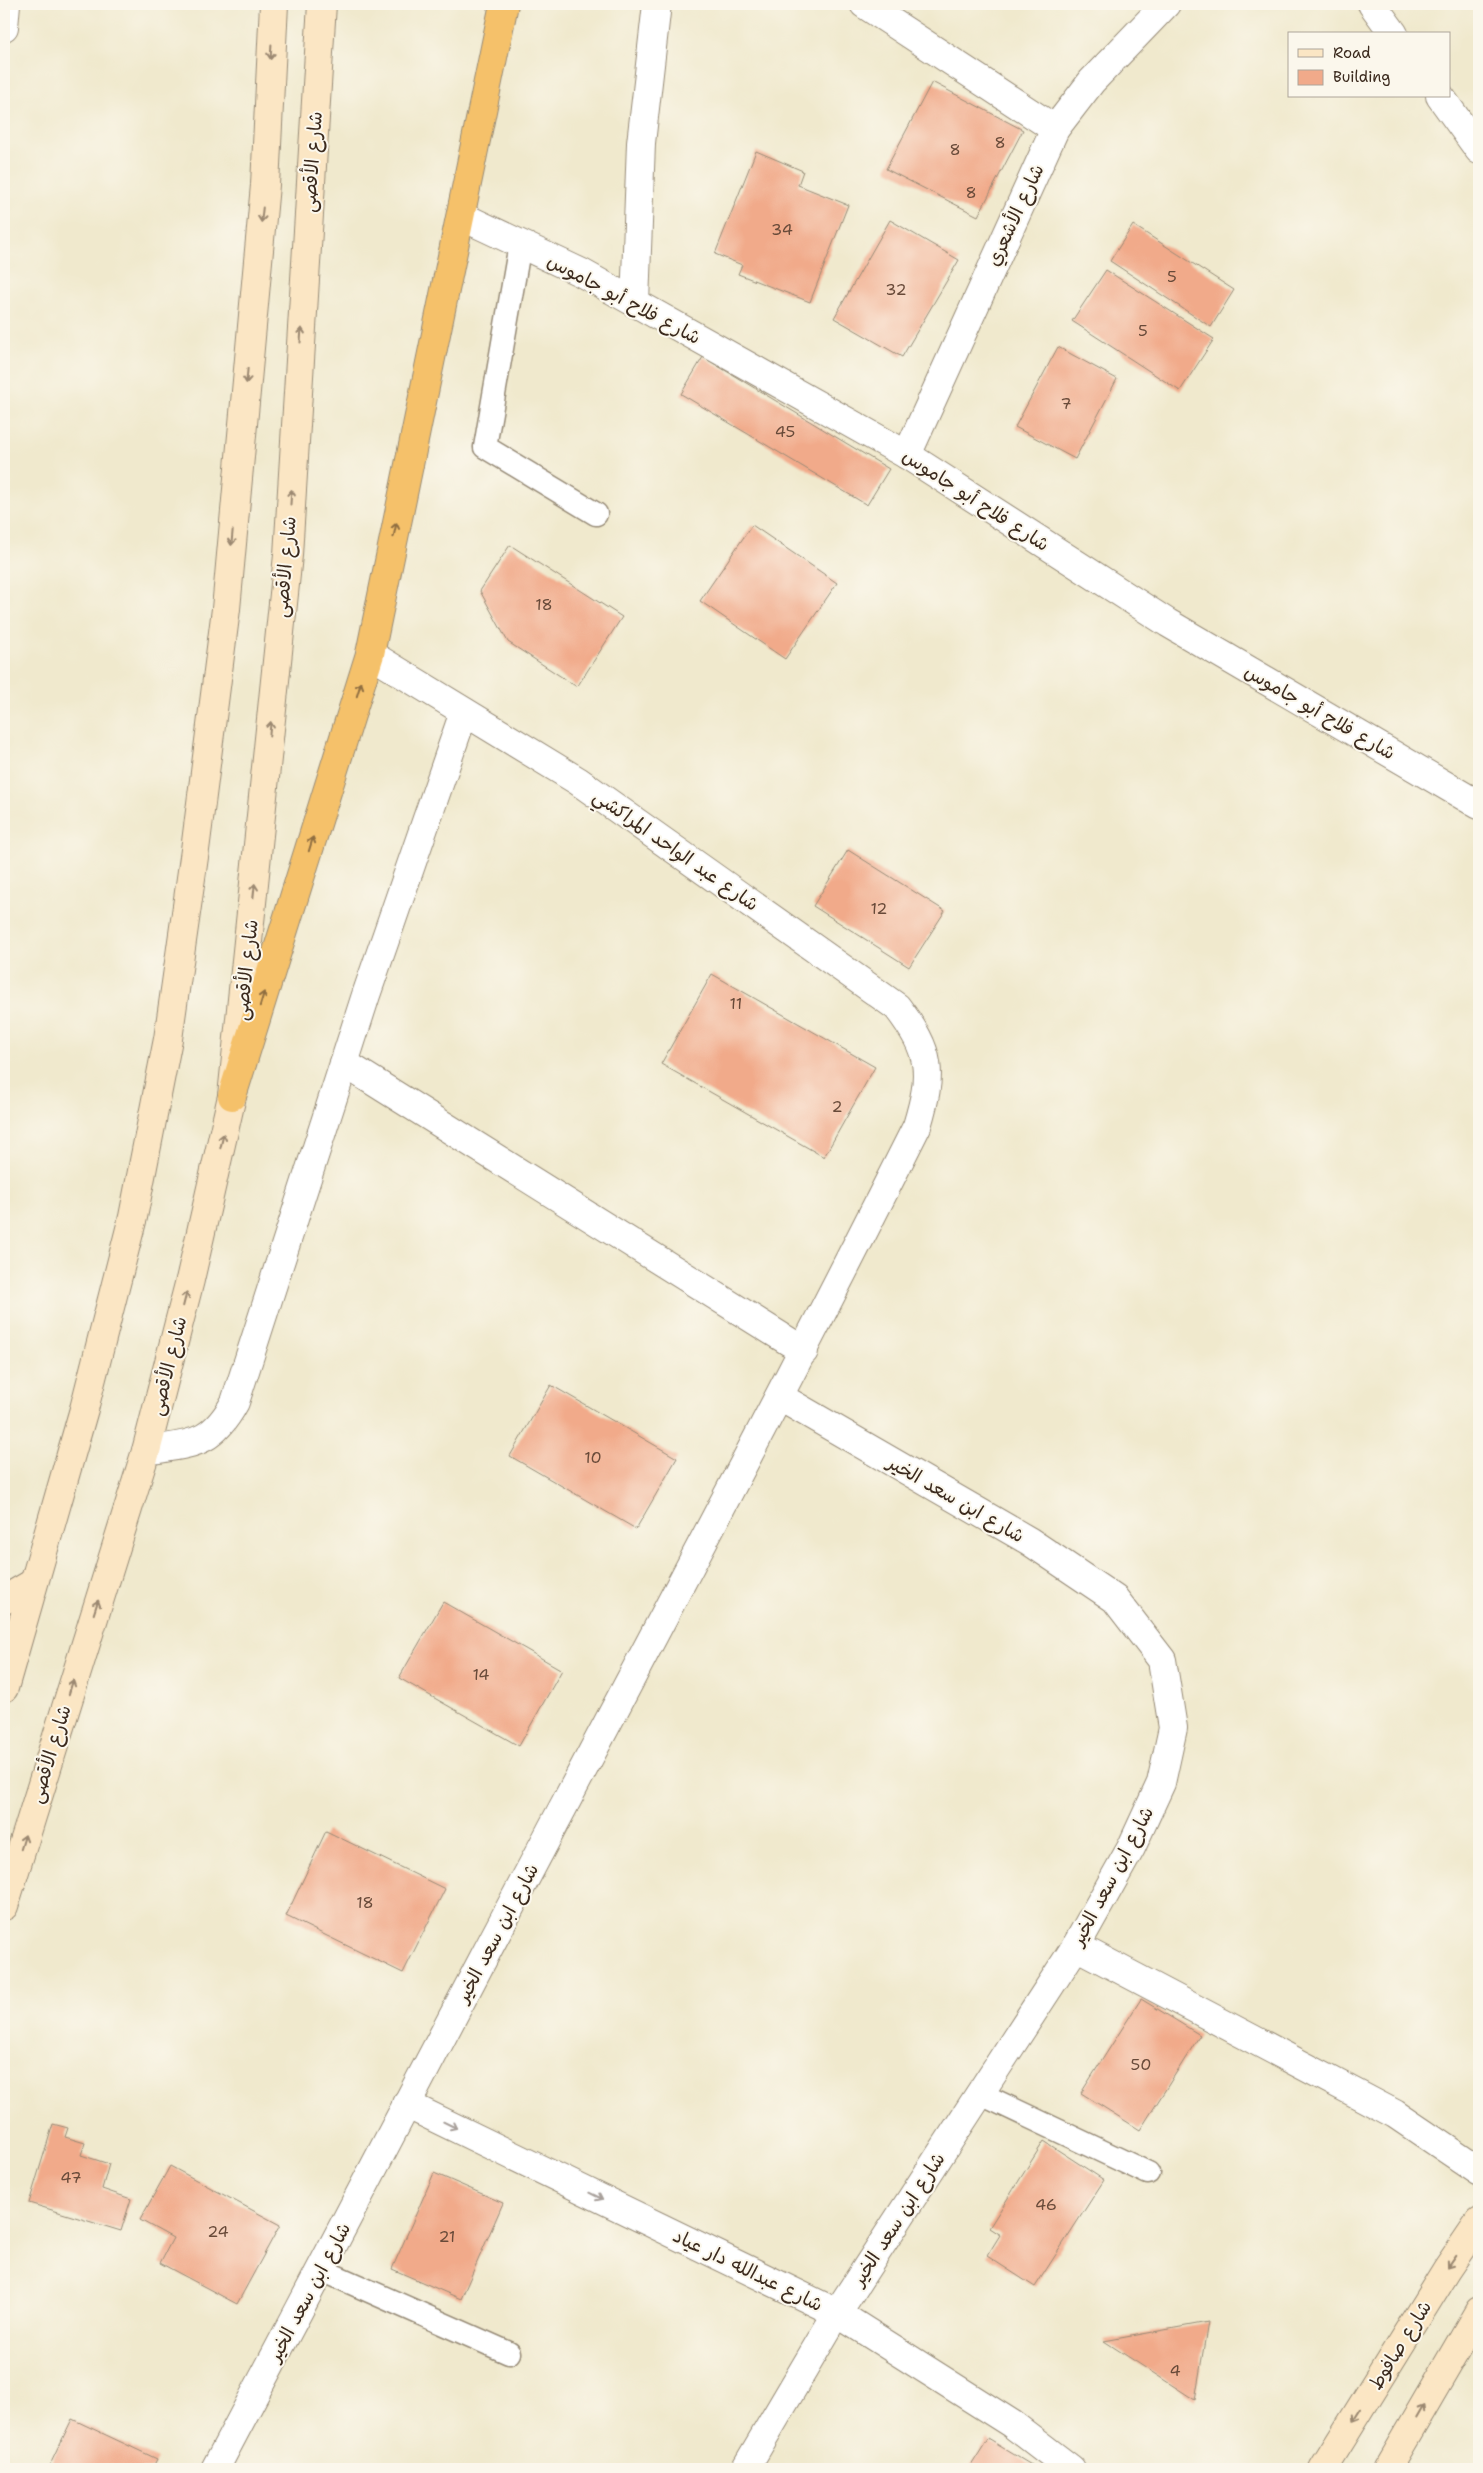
<svg xmlns="http://www.w3.org/2000/svg" width="1483" height="2473" viewBox="0 0 1483 2473" font-family="'Shantell Sans','Playpen Sans Arabic',sans-serif">
	<rect width="100%" height="100%" fill="#fbf7ec"/>
	<filter id="ink" filterUnits="userSpaceOnUse"><feTurbulence type="fractalNoise" baseFrequency=".02" numOctaves="2"/><feDisplacementMap in="SourceGraphic" scale="10" xChannelSelector="R" yChannelSelector="G"/><feConvolveMatrix kernelMatrix="1 2 1 2 8 2 1 2 1" color-interpolation-filters="sRGB"/></filter>
	<filter id="wash" filterUnits="userSpaceOnUse"><feTurbulence type="fractalNoise" baseFrequency=".0096" numOctaves="4" result="noise"/><feDisplacementMap in="SourceGraphic" scale="20" xChannelSelector="R" yChannelSelector="G"/><feGaussianBlur stdDeviation="1.12" result="paint"/><feColorMatrix in="noise" values="0 0 0 0 0 0 0 0 0 0 0 0 0 0 0 0 0 1.4 0 .05"/><feComposite in="paint" operator="in"/></filter>
	<g filter="url(#wash)">
		<rect width="100%" height="100%" fill="#f0e9cd"/>
		<g id="blocks">
			<!-- building -->
			<g fill="#f1aa8a">
				<polygon points="932,82 1023,130 978,216 886,169"/>
				<polygon points="756,151 803,171 798,185 848,205 810,302 738,274 742,265 715,254"/>
				<polygon points="890,220 959,260 902,357 834,318"/>
				<polygon points="1133,225 1234,290 1211,327 1110,261"/>
				<polygon points="1106,270 1214,339 1180,391 1072,321"/>
				<polygon points="1058,347 1117,379 1075,459 1015,427"/>
				<polygon points="703,357 889,469 867,505 681,394"/>
				<polygon points="752,525 837,583 785,659 700,601"/>
				<polygon points="510,545 622,617 577,687 508,642 480,591"/>
				<polygon points="848,850 945,911 909,967 813,906"/>
				<polygon points="712,974 875,1067 824,1157 661,1064"/>
				<polygon points="551,1385 677,1458 636,1529 510,1456"/>
				<polygon points="443,1602 562,1670 519,1746 399,1678"/>
				<polygon points="326,1831 445,1889 403,1973 286,1916"/>
				<polygon points="1141,1999 1200,2035 1140,2130 1081,2093"/>
				<polygon points="53,2124 68,2128 65,2137 85,2143 81,2155 109,2164 102,2189 131,2199 121,2231 29,2203"/>
				<polygon points="1044,2141 1104,2180 1035,2287 987,2256 1000,2235 989,2228"/>
				<polygon points="170,2166 280,2225 237,2304 160,2263 173,2238 140,2220"/>
				<polygon points="434,2173 503,2203 461,2299 392,2269"/>
				<polygon points="1208,2322 1195,2400 1104,2341"/>
				<polygon points="72,2419 157,2459 152,2469 48,2469"/>
				<polygon points="988,2439 1038,2469 969,2469"/>
			</g>
		</g>
	</g>
	<g filter="url(#ink)">
		<use href="#blocks" fill-opacity="0" stroke="#968a76" stroke-width="1"/>
		<g fill="none" stroke-linecap="round" stroke-linejoin="round">
			<!-- lane casing -->
			<g stroke="#968a76" stroke-width="25">
				<g id="lane">
					<polyline points="520,244 485,447 596,514"/>
					<polyline points="981,2094 1148,2173"/>
					<polyline points="322,2270 509,2353"/>
				</g>
			</g>
			<!-- street casing -->
			<g stroke="#968a76" stroke-width="30">
				<g id="street">
					<polyline points="864,4 1055,129"/>
					<polyline points="1372,4 1394,34"/>
					<polyline points="4,27 6,4"/>
					<polyline points="1440,96 1479,150"/>
					<polyline points="461,216 582,273 907,455 1168,623 1479,805"/>
					<polyline points="635,303 641,143 657,4"/>
					<polyline points="907,455 1055,129 1092,81 1166,4"/>
					<polyline points="344,1063 804,1351"/>
					<path d="M146 1451C192 1443 211 1446 235 1402L366 995 464 712"/>
					<polyline points="1076,1946 1395,2114 1479,2171"/>
					<polyline points="406,2104 837,2313 1012,2424 1071,2469"/>
					<path d="M215 2469C306 2299 394 2127 484 1957 630 1680 777 1405 917 1126 933 1072 932 1053 897 1007L578 781 370 654"/>
					<polyline points="745,2469 837,2313 1076,1946 1131,1848 1161,1783 1173,1728 1162,1660 1115,1599 1029,1541 780,1397"/>
				</g>
			</g>
			<!-- secondary casing -->
			<g stroke="#968a76" stroke-width="30">
				<g id="secondary">
					<polyline points="4,1600 33,1583"/>
					<polyline points="4,1688 84,1409 133,1217 168,1039 195,850 226,609 265,185 274,4"/>
					<polyline points="4,1906 146,1451 190,1280 232,1096 288,555 322,4"/>
					<polyline points="1323,2469 1447,2269 1479,2222"/>
					<polyline points="1387,2469 1479,2311"/>
				</g>
			</g>
			<!-- highway casing -->
			<g stroke="#968a76" stroke-width="30">
				<polyline id="highway" points="232,1096 370,654 504,4"/>
			</g>
			<!-- lane -->
			<use href="#lane" stroke="#fff" stroke-width="22"/>
			<!-- street -->
			<use href="#street" stroke="#fff" stroke-width="28"/>
			<!-- secondary -->
			<use href="#secondary" stroke="#fbe6c4" stroke-width="28"/>
			<!-- highway -->
			<use href="#highway" stroke="#f5c16b" stroke-width="28"/>
		</g>
		<!-- one-way arrows -->
		<defs><path id="oneway-shaft" d="M-6 0H5M1.5-3L5.5 0L1.5 3" fill="none" stroke-width="1.6" stroke-linecap="round" stroke-linejoin="round" transform="scale(1.25)"/></defs>
		<g stroke="#9b8871">
			<use href="#oneway-shaft" transform="translate(271 52) rotate(93)"/>
			<use href="#oneway-shaft" transform="translate(262 215) rotate(96)"/>
			<use href="#oneway-shaft" transform="translate(301 335) rotate(-86)"/>
			<use href="#oneway-shaft" transform="translate(247 376) rotate(95)"/>
			<use href="#oneway-shaft" transform="translate(291 497) rotate(-86)"/>
			<use href="#oneway-shaft" transform="translate(232 538) rotate(95)"/>
			<use href="#oneway-shaft" transform="translate(270 729) rotate(-84)"/>
			<use href="#oneway-shaft" transform="translate(254 891) rotate(-84)"/>
			<use href="#oneway-shaft" transform="translate(222 1141) rotate(-77)"/>
			<use href="#oneway-shaft" transform="translate(185 1299) rotate(-76)"/>
			<use href="#oneway-shaft" transform="translate(96 1607) rotate(-72)"/>
			<use href="#oneway-shaft" transform="translate(71 1687) rotate(-73)"/>
			<use href="#oneway-shaft" transform="translate(23 1842) rotate(-73)"/>
			<use href="#oneway-shaft" transform="translate(1451 2262) rotate(125)"/>
			<use href="#oneway-shaft" transform="translate(1420 2412) rotate(-60)"/>
			<use href="#oneway-shaft" transform="translate(1357 2415) rotate(122)"/>
		</g>
		<g stroke="#8f6e41">
			<use href="#oneway-shaft" transform="translate(395 530) rotate(-78)"/>
			<use href="#oneway-shaft" transform="translate(359 689) rotate(-73)"/>
			<use href="#oneway-shaft" transform="translate(311 844) rotate(-73)"/>
			<use href="#oneway-shaft" transform="translate(262 999) rotate(-73)"/>
		</g>
		<g stroke="#a79f9a">
			<use href="#oneway-shaft" transform="translate(450 2125) rotate(26)"/>
			<use href="#oneway-shaft" transform="translate(596 2196) rotate(26)"/>
		</g>
	</g>
	<g text-anchor="middle" dominant-baseline="central" stroke-width="4" stroke-linejoin="round" paint-order="stroke">
		<!-- number labels -->
		<g font-size="16" fill="#684a39">
			<text x="1000" y="142">8</text>
			<text x="955" y="149">8</text>
			<text x="971" y="192">8</text>
			<text x="782" y="229">34</text>
			<text x="1172" y="276">5</text>
			<text x="896" y="289">32</text>
			<text x="1143" y="330">5</text>
			<text x="1066" y="403">7</text>
			<text x="785" y="431">45</text>
			<text x="544" y="604">18</text>
			<text x="879" y="908">12</text>
			<text x="736" y="1003">11</text>
			<text x="837" y="1106">2</text>
			<text x="593" y="1457">10</text>
			<text x="481" y="1674">14</text>
			<text x="365" y="1902">18</text>
			<text x="1141" y="2064">50</text>
			<text x="71" y="2177">47</text>
			<text x="1046" y="2204">46</text>
			<text x="218" y="2231">24</text>
			<text x="447" y="2236">21</text>
			<text x="1175" y="2370">4</text>
		</g>
		<!-- street labels -->
		<g font-size="19" fill="#3b2a1e" stroke="#fbf7ec">
			<text transform="translate(312 162) rotate(-86)">شارع الأقصى</text>
			<text transform="translate(1015 215) rotate(-65)">شارع الأشعري</text>
			<text transform="translate(624 299) rotate(28)">شارع فلاح أبو جاموس</text>
			<text transform="translate(976 500) rotate(33)">شارع فلاح أبو جاموس</text>
			<text transform="translate(285 567) rotate(-85)">شارع الأقصى</text>
			<text transform="translate(1320 712) rotate(30)">شارع فلاح أبو جاموس</text>
			<text transform="translate(676 850) rotate(35)">شارع عبد الواحد المراكشي</text>
			<text transform="translate(246 970) rotate(-84)">شارع الأقصى</text>
			<text transform="translate(168 1366) rotate(-76)">شارع الأقصى</text>
			<text transform="translate(956 1499) rotate(30)">شارع ابن سعد الخير</text>
			<text transform="translate(50 1754) rotate(-73)">شارع الأقصى</text>
			<text transform="translate(1112 1876) rotate(-62)">شارع ابن سعد الخير</text>
			<text transform="translate(497 1933) rotate(-62)">شارع ابن سعد الخير</text>
			<text transform="translate(898 2219) rotate(-57)">شارع ابن سعد الخير</text>
			<text transform="translate(748 2270) rotate(26)">شارع عبدالله دار عياد</text>
			<text transform="translate(309 2292) rotate(-62)">شارع ابن سعد الخير</text>
			<text transform="translate(1400 2345) rotate(-58)">شارع صافوط</text>
		</g>
	</g>
	<!-- margin -->
	<rect width="1483" height="2473" fill="none" stroke="#fbf7ec" stroke-width="20"/>
	<!-- legend -->
	<rect x="1288" y="32" width="162" height="65" fill="#fbf7ec" stroke="#aea59a"/>
	<rect x="1298" y="49" width="25" height="8" fill="#fbe6c4" stroke="#aea59a"/>
	<text x="1333" y="58" font-size="15" fill="#3b2a1e">Road</text>
	<rect x="1298" y="70" width="25" height="15" fill="#f1aa8a" stroke="#aea59a"/>
	<text x="1333" y="82" font-size="15" fill="#3b2a1e">Building</text>
</svg>
